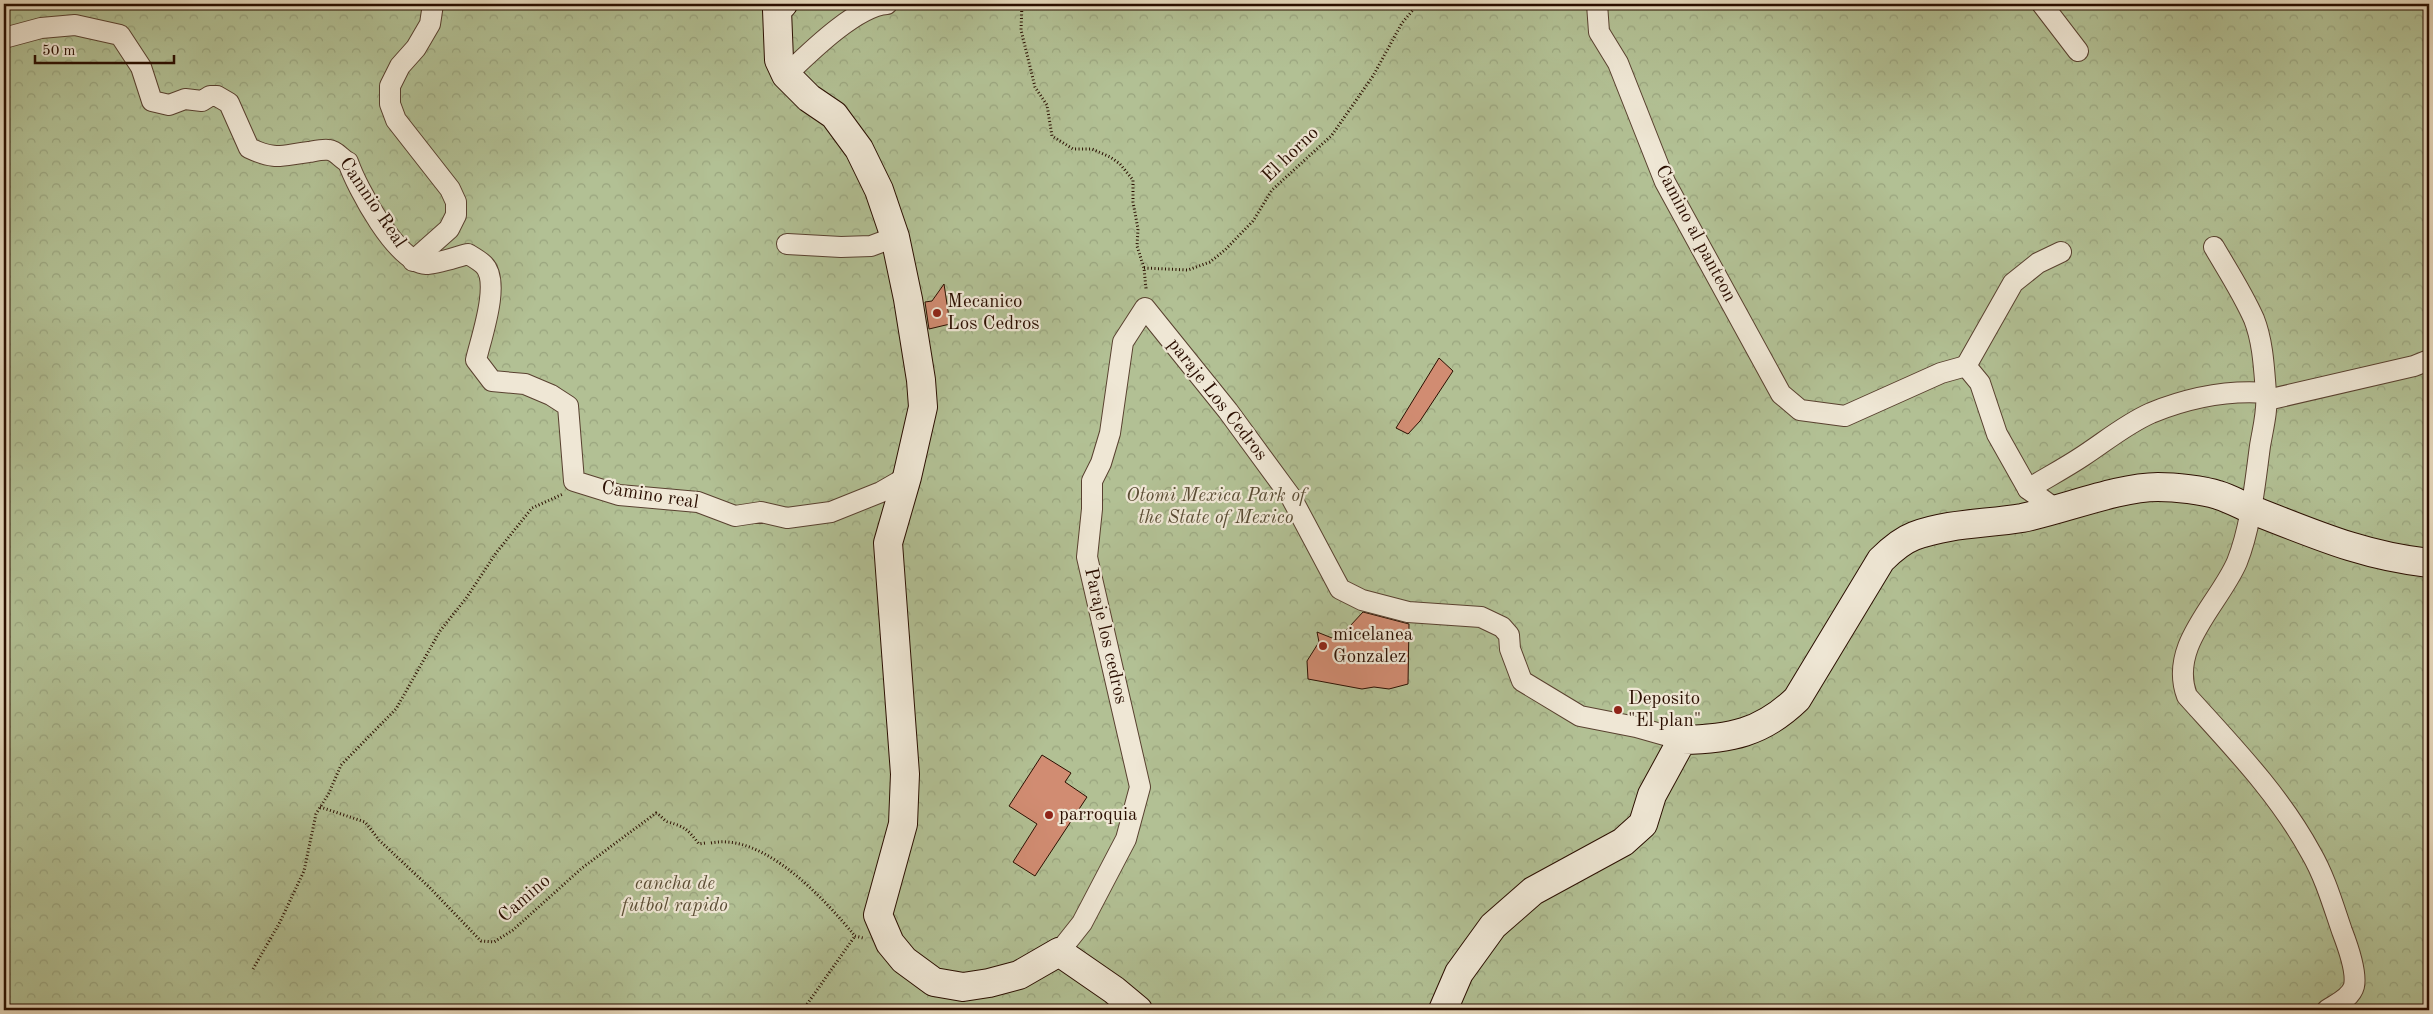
<svg xmlns="http://www.w3.org/2000/svg" width="2433" height="1014" viewBox="0 0 2433 1014" font-family="'Old Standard TT',serif">
	<defs>
		<pattern id="park-crowns" width="20" height="18" patternUnits="userSpaceOnUse" patternTransform="scale(1.25)"><rect width="20" height="18" fill="#b2c094"/><path d="M2 6a3 3 0 1 1 6 0M12 15a3 3 0 1 1 6 0" fill="none" stroke="#99a47e"/></pattern>
	</defs>
	<rect width="100%" height="100%" fill="#e7dabe"/>
	<filter id="stains"><feTurbulence type="fractalNoise" baseFrequency=".004" numOctaves="4"/><feColorMatrix values="0 0 0 0 .2 0 0 0 0 .09 0 0 0 0 .02 0 0 0 .5 -.17"/></filter>
	<radialGradient id="worn" r=".72"><stop offset=".6" stop-color="#630" stop-opacity="0"/><stop offset="1" stop-color="#630" stop-opacity=".3"/></radialGradient>
	<!-- park -->
	<rect fill="url(#park-crowns)" stroke="#6e674a" x="4" y="4" width="2425" height="1006"/>
	<!-- building -->
	<g fill="#d18c72" stroke="#2a0e00">
		<polygon points="944,284 950,324 929,329 925,302 932,301"/>
		<polygon points="1439,358 1453,371 1420,421 1408,434 1396,428"/>
		<polygon points="1363,612 1409,624 1408,684 1389,689 1374,687 1362,689 1308,679 1307,661 1319,642 1317,632 1337,640"/>
		<polygon points="1042,755 1071,773 1065,782 1087,797 1035,876 1013,862 1037,824 1009,806"/>
	</g>
	<g fill="none" stroke-linecap="round" stroke-linejoin="round">
		<!-- minor casing -->
		<g stroke="#594130" stroke-width="22">
			<g id="minor">
				<polyline points="1597,4 1599,32 1618,63 1665,182 1781,394 1800,410 1845,416 1941,373 1966,366"/>
				<polyline points="2042,4 2078,51"/>
				<path d="M4 38 41 28 75 25 120 35 141 67 152 101 169 105 185 99 202 101 210 96H217L229 103 249 148C277 161 281 155 309 152 315 151 323 149 329 150 337 151 341 159 348 162 357 188 397 263 426 264 437 264 456 257 468 254 473 257 480 261 484 265 501 282 481 338 476 360L492 381 525 384 551 395 568 406 574 481 619 495 698 502 735 516 761 512 787 518 831 512 881 492 907 477"/>
				<path d="M786 75C809 53 856 6 887 4"/>
				<polyline points="787,244 841,247 871,246 895,237"/>
				<path d="M2214 247C2228 271 2243 294 2254 319 2263 342 2264 368 2266 393"/>
				<polyline points="413,261 449,229 456,215 456,202 450,189 396,120 390,104 390,86 400,66 416,48 430,24 433,4"/>
				<polyline points="1966,366 1980,383 1997,434 2028,489 2057,510"/>
				<polyline points="1966,366 2013,283 2038,263 2061,252"/>
				<polyline points="2267,400 2414,366 2429,360"/>
				<path d="M2028 489C2046 478 2065 468 2083 456 2106 441 2126 424 2151 413 2188 398 2227 390 2266 393 2268 410 2263 428 2260 446 2255 483 2251 527 2237 562 2219 604 2168 646 2187 696 2232 746 2279 794 2311 853 2325 877 2333 905 2342 931 2347 944 2357 972 2354 986 2351 998 2336 1004 2327 1010"/>
				<polyline points="1059,952 1082,923 1126,839 1140,787 1087,557 1092,509 1092,481 1101,463 1110,433 1123,342 1145,308 1228,411 1291,497 1340,589 1362,600 1408,612 1481,617 1502,627 1509,635 1510,649 1522,681 1580,716 1636,727 1682,740"/>
			</g>
		</g>
		<!-- secondary casing -->
		<g stroke="#2a0e00" stroke-width="30">
			<g id="secondary">
				<polyline points="783,4 777,10 779,60 786,75 809,98 834,115 859,149 879,190 895,237 908,299 921,380 923,407 907,477 888,543 905,774 903,824 878,915 890,943 904,960 934,982 963,987 989,983 1019,975 1059,952 1114,990 1138,1010"/>
				<path d="M1443 1010 1459 973 1493 926 1533 891 1623 842 1643 824 1652 795 1682 740C1730 739 1762 733 1797 699L1881 560C1891 550 1901 541 1914 536 1949 523 1986 524 2022 518 2063 510 2118 487 2158 487 2175 487 2203 490 2218 495 2232 499 2246 508 2260 513 2319 536 2365 556 2429 563"/>
			</g>
		</g>
		<!-- path -->
		<g stroke="#2a0e00" stroke-width="3" stroke-dasharray="1 2.5" stroke-linecap="butt">
			<polyline points="1022,4 1021,30 1035,87 1047,105 1052,136 1073,149 1092,149 1110,157 1120,164 1133,180 1133,202 1138,229 1137,246 1144,268 1146,289"/>
			<polyline points="1144,268 1188,270 1210,262 1225,250 1253,221 1272,190 1332,135 1373,76 1402,23 1418,4"/>
			<path d="M320 807 365 822 379 840 429 887 481 941 494 942 513 930 582 868 656 813C661 815 664 821 668 822 686 827 688 830 699 844L705 843"/>
			<path d="M711 843C764 832 825 900 855 936L863 938"/>
			<polyline points="253,969 280,922 304,871 316,814 329,793 341,765 396,709 440,631 467,597 496,553 532,508 563,494"/>
			<polyline points="803,1010 855,936"/>
		</g>
		<!-- minor -->
		<use href="#minor" stroke="#efe7d5" stroke-width="20"/>
		<!-- secondary -->
		<use href="#secondary" stroke="#efe7d5" stroke-width="28"/>
	</g>
	<!-- markers -->
	<g fill="#8f2418" stroke="#efe7d5" stroke-width="2">
		<circle cx="937" cy="313" r="5"/>
		<circle cx="1323" cy="646" r="5"/>
		<circle cx="1618" cy="710" r="5"/>
		<circle cx="1049" cy="815" r="5"/>
	</g>
	<g text-anchor="middle" dominant-baseline="central" stroke-width="4.5" stroke-linejoin="round" paint-order="stroke">
		<!-- street labels -->
		<g font-size="19" fill="#2a0e00" stroke="#efe7d5">
			<text transform="translate(1291 155) rotate(-44)">El horno</text>
			<text transform="translate(372 203) rotate(56)">Camnio Real</text>
			<text transform="translate(1695 234) rotate(62)">Camino al panteon</text>
			<text transform="translate(1217 400) rotate(52)">paraje Los Cedros</text>
			<text transform="translate(650 496) rotate(9)">Camino real</text>
			<text transform="translate(1105 636) rotate(77)">Paraje los cedros</text>
			<text transform="translate(525 899) rotate(-41)">Camino</text>
		</g>
		<!-- poi labels -->
		<g font-size="19" fill="#2a0e00" stroke="#efe7d5" text-anchor="start">
			<text x="947" y="302">Mecanico<tspan x="947" dy="22">Los Cedros</tspan></text>
			<text x="1333" y="635">micelanea<tspan x="1333" dy="22">Gonzalez</tspan></text>
			<text x="1628" y="699">Deposito<tspan x="1628" dy="22">"El plan"</tspan></text>
			<text x="1059" y="815">parroquia</text>
		</g>
		<!-- park labels -->
		<g font-size="19" font-style="italic" fill="#5a4c34" stroke="#efe7d5">
			<text x="1216" y="496">Otomi Mexica Park of<tspan x="1216" dy="22">the State of Mexico</tspan></text>
			<text x="675" y="884">cancha de<tspan x="675" dy="22">futbol rapido</tspan></text>
		</g>
	</g>
	<!-- margin -->
	<rect width="2433" height="1014" fill="none" stroke="#e7dabe" stroke-width="20"/>
	<rect x="5" y="5" width="2423" height="1004" fill="none" stroke="#2a0e00" stroke-width="2.5"/>
	<rect x="10" y="10" width="2413" height="994" fill="none" stroke="#2a0e00"/>
	<!-- scale -->
	<path d="M35 55v8h139v-8" fill="none" stroke="#2a0e00" stroke-width="2.5"/>
	<text x="42" y="55" font-size="15" fill="#2a0e00" stroke="#efe7d5" stroke-width="4" paint-order="stroke">50 m</text>
	<rect width="100%" height="100%" filter="url(#stains)"/>
	<rect width="100%" height="100%" fill="url(#worn)"/>
</svg>
